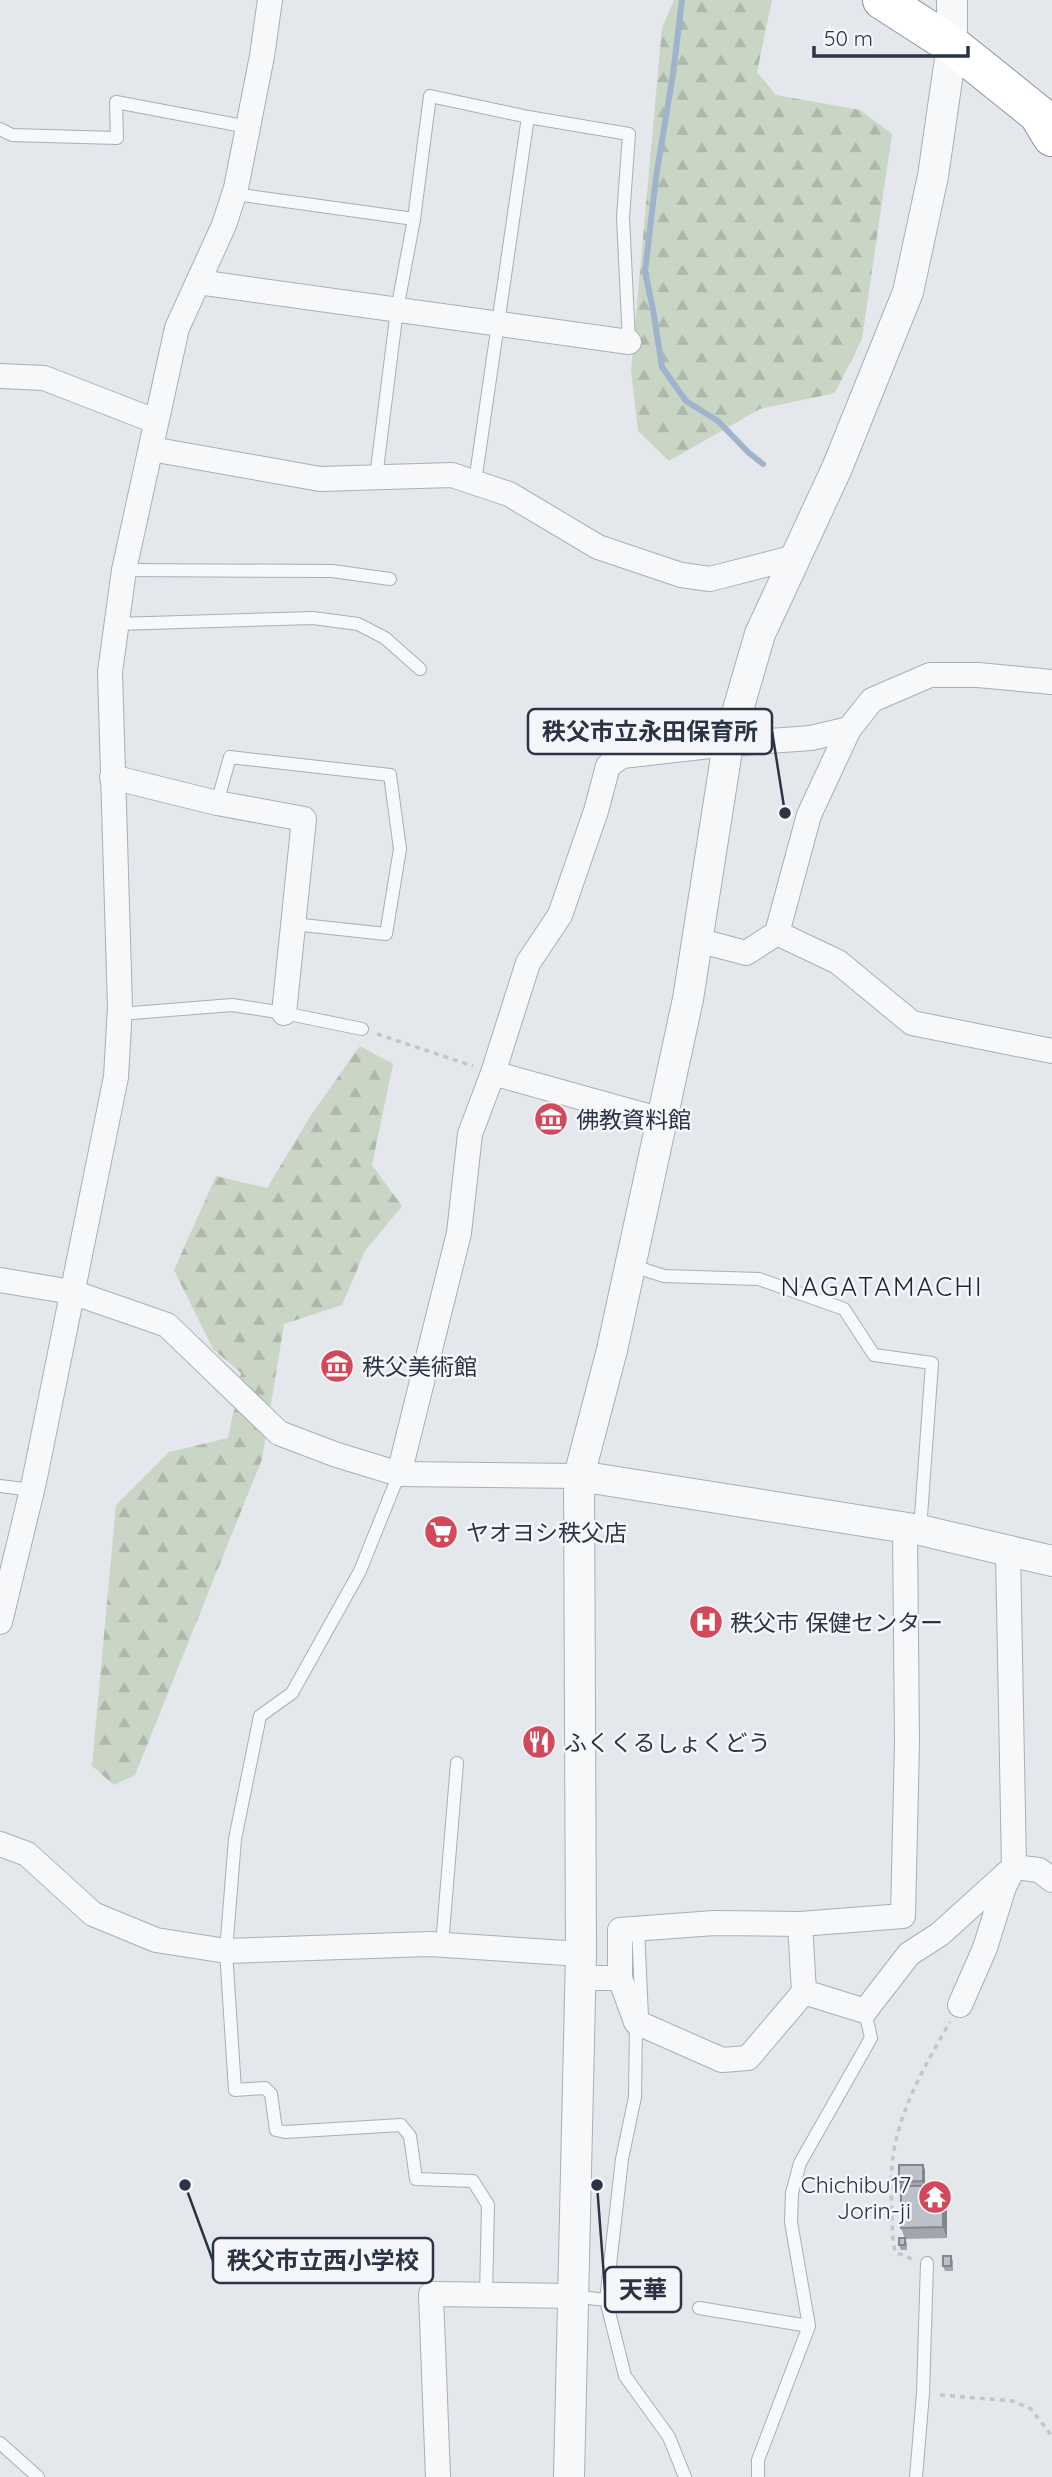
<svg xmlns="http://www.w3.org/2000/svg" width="1052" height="2477" viewBox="0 0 1052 2477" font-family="Quicksand,'Noto Sans JP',sans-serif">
	<defs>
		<pattern id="forest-firs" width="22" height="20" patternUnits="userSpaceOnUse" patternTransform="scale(1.75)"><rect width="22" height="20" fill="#c9d6c5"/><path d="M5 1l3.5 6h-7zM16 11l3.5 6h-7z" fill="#adb8ab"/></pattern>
	</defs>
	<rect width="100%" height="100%" fill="#e4e7ec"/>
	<!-- forest -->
	<g fill="url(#forest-firs)">
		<polygon points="674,0 772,0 757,72 776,95 860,110 892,134 862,339 835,393 760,409 669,461 638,431 631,370 662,28"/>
		<polygon points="360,1046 393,1064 372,1165 402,1206 365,1251 342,1305 284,1324 262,1459 135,1775 114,1785 92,1766 116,1505 169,1452 228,1438 241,1373 213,1349 174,1270 216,1176 267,1188 311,1115"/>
	</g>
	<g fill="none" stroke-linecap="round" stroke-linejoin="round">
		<!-- stream -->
		<polyline stroke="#9fb4cc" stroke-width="6" points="682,0 673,74 656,177 645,272 653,309 662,367 686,401 718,421 749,453 763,464"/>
		<!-- service casing -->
		<g stroke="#a9aeb7" stroke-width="14">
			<g id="service">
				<polyline points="0,129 12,135 117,138 116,102 248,127"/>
				<polyline points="234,194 414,219"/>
				<polyline points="376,477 397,310 414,219 430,96 528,117 629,134 623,217 629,342"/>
				<polyline points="475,482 528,117"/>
				<polyline points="124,570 332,571 390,579"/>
				<polyline points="116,624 313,618 358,624 385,638 420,669"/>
				<polyline points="217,803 230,757 390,775 400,849 386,934 293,924"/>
				<polyline points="120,1014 232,1005 284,1013 362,1029"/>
				<polyline points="630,1265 664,1276 759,1279 844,1309 874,1355 932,1363 920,1530"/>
				<polyline points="399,1474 360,1571 292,1693 260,1716 235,1839 226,1951 235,2090 265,2088 271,2094 276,2130 285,2132 401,2125 410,2136 416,2179 473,2181 488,2205 486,2295"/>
				<polyline points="0,1486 32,1490"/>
				<polyline points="638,1928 642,2017"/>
				<polyline points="442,1945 457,1763"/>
				<polyline points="572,2296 606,2300 625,2376 669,2437 685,2477"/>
				<polyline points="606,2300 622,2159 635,2097 636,2022"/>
				<polyline points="699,2308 809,2326"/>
				<polyline points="0,2443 38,2477"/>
				<polyline points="758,2477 758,2460 809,2326 791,2222 792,2193 800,2163 871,2038 865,2011"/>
				<polyline points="916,2477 923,2393 927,2263"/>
			</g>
		</g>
		<!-- minor casing -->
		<g stroke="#a9aeb7" stroke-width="26">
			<g id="minor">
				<polyline points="198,282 629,342"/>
				<polyline points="0,376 44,378 155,421"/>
				<polyline points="151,449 320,479 452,475 509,494 598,547 681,575 710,579 796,557"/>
				<polyline points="112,777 217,803 304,819 284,1013"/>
				<polyline points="777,933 838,962 912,1023 1052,1051"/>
				<polyline points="697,940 746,953 777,933 809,815 849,729"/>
				<polyline points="493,1073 662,1120"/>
				<polyline points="0,1280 72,1292 167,1325 279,1433 334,1454 399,1474 579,1476"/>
				<polyline points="399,1474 459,1233 470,1134 493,1073 528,963 560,915 596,811 608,766 622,756 728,744 811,738 849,729 872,700 930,675 978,675 1052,682"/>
				<polyline points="0,1622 34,1482 116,1077 120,1007 110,672 124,570 177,328 224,225 236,188 262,56 270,0"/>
				<polyline points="0,1844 27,1854 93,1914 156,1940 226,1951 430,1944 581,1954"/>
				<polyline points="800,1924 804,1992"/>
				<polyline points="580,1978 620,1978 636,2022 722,2060 748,2058 804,1992 865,2011 909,1954 940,1934 1014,1867 1039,1870 1052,1880"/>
				<polyline points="620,1978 620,1930 714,1923 800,1924 903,1916 907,1743 905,1528"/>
				<polyline points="960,2005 985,1948 1004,1887 1014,1867 1008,1551"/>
				<polyline points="438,2477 431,2294 572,2296"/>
			</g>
		</g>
		<!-- tertiary casing -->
		<g stroke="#a9aeb7" stroke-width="32">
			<g id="tertiary">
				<polyline points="579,1476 920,1530 1052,1561"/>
				<polyline points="569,2477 581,1954 579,1476 612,1350 688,999 728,744 760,634 837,468 908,292 933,176 952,45 952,0"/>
			</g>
		</g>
		<!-- trunk casing -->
		<g stroke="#8b94a3" stroke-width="40">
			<polyline id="trunk" points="882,0 952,45 1038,114 1052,137"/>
		</g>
		<!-- path -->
		<g stroke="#c2c5cb" stroke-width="3.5" stroke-dasharray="5 5" stroke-linecap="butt">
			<polyline points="377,1034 473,1066"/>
			<path d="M912 2259 895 2252 893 2241C892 2216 890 2190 892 2166 896 2115 925 2065 950 2022"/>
			<polyline points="940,2395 1013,2401 1031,2409 1052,2436"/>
		</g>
		<!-- service -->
		<use href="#service" stroke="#f7f8fa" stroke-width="12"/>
		<!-- minor -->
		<use href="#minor" stroke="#f7f8fa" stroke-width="24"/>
		<!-- tertiary -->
		<use href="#tertiary" stroke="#f7f8fa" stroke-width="30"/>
		<!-- trunk -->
		<use href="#trunk" stroke="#fff" stroke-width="38"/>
	</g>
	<!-- wall -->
	<g fill="#a1a5ae">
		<polygon points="923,2165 925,2170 925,2186 943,2186 947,2196 947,2238 905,2239 901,2228 901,2187 899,2182"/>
		<polygon points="905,2238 907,2243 907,2250 901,2250 899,2245"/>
		<polygon points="951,2256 953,2261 953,2271 945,2271 943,2266"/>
	</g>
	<!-- shaded-wall -->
	<g fill="#83868d">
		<polygon points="923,2165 925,2170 925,2187 923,2181"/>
		<polygon points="943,2186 947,2196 947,2238 943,2227"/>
	</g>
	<!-- building -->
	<g fill="#bbc0ca" stroke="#83868d" stroke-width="2">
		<polygon points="899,2165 923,2165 923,2181 899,2182"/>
		<polygon points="901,2186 943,2186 943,2227 901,2228"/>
		<rect x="899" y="2238" width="6" height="7"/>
		<rect x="943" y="2256" width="8" height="10"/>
	</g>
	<!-- icons -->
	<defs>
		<g id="museum-disc" transform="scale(1.75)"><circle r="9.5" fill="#d1495b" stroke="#f4f6f9"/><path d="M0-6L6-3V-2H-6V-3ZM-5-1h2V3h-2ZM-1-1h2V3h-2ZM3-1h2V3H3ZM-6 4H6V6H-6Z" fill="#fff"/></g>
		<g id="supermarket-disc" transform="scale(1.75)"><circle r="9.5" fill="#d1495b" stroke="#f4f6f9"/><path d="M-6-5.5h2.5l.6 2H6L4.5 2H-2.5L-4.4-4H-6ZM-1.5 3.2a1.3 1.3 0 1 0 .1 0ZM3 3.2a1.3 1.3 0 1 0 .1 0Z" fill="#fff"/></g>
		<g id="hospital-disc" transform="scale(1.75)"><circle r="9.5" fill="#d1495b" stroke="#f4f6f9"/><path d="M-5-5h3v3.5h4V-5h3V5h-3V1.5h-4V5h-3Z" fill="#fff"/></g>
		<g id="restaurant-disc" transform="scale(1.75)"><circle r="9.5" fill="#d1495b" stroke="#f4f6f9"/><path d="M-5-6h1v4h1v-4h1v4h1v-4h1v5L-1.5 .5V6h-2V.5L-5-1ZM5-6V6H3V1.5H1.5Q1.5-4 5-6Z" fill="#fff"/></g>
		<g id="temple-disc" transform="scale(1.75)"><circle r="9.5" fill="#d1495b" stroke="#f4f6f9"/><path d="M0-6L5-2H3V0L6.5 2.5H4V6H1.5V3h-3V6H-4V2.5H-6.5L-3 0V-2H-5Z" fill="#fff"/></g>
	</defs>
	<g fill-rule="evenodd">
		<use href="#museum-disc" x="551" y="1119"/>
		<use href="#museum-disc" x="337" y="1366"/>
		<use href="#supermarket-disc" x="441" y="1532"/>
		<use href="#hospital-disc" x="706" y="1622"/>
		<use href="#restaurant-disc" x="539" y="1742"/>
		<use href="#temple-disc" x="935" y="2197"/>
	</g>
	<g text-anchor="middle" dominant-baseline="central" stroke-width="5" stroke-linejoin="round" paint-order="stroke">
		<!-- poi labels -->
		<g font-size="23" fill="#2b3445" stroke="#f4f6f9" text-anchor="start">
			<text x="576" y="1119">佛教資料館</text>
			<text x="362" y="1366">秩父美術館</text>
			<text x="466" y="1532">ヤオヨシ秩父店</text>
			<text x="730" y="1622">秩父市 保健センター</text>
			<text x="564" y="1742">ふくくるしょくどう</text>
			<text x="911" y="2184" text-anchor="end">Chichibu17<tspan x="911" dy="26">Jorin-ji</tspan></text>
		</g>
		<!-- quarter labels -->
		<g font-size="26" letter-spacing="2" fill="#1d2536" stroke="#f4f6f9">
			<text x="882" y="1286">NAGATAMACHI</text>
		</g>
	</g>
	<!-- callouts -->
	<path fill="none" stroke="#2b3445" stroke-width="2.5" d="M785 813L772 731M185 2185L213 2261M597 2185L605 2290"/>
	<g fill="#2b3445" stroke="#f4f6f9" stroke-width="2.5">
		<circle cx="785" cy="813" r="7"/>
		<circle cx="185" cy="2185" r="7"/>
		<circle cx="597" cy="2185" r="7"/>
	</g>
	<g fill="#f4f6f9" stroke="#2b3445" stroke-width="2.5">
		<rect x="528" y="709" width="244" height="45" rx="7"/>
		<rect x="213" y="2238" width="220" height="45" rx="7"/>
		<rect x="605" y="2267" width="76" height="45" rx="7"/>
	</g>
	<g font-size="24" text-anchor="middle" font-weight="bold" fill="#2b3445">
		<text x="650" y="740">秩父市立永田保育所</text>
		<text x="323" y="2269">秩父市立西小学校</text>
		<text x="643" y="2298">天華</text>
	</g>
	<!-- scale -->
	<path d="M814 46v10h154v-10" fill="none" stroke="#2b3445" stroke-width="3.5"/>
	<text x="824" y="46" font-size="21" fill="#2b3445" stroke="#f4f6f9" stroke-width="5" paint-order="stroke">50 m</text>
</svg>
